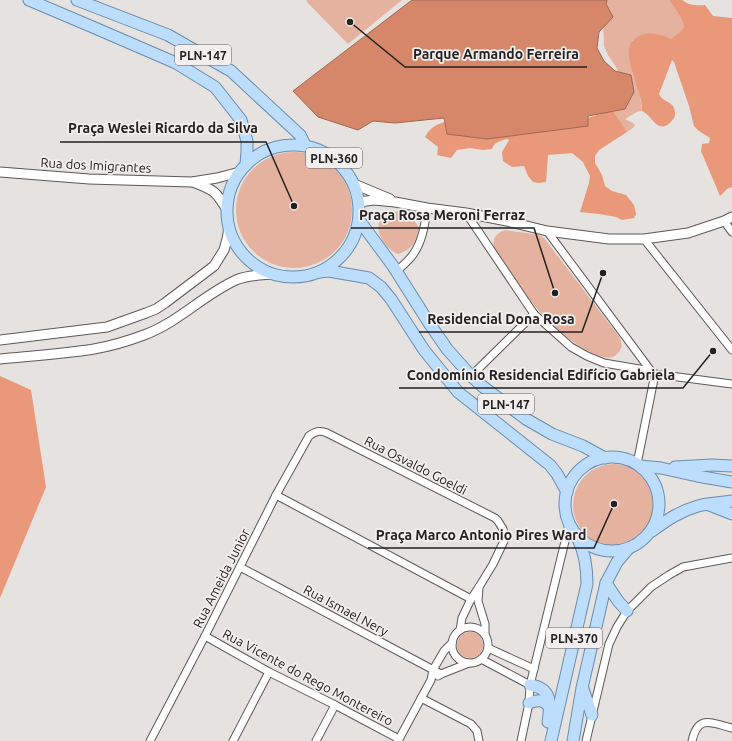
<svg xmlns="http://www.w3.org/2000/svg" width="732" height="741" viewBox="0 0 732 741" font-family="Ubuntu,sans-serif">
	<rect width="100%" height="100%" fill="#e5e2e0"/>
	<!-- green -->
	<g fill="#e4b29f">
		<polygon points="307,0 402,0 348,44 306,1"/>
		<path d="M599 0H669C675 8 681 16 684 26L681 31 671 39 658 34H644L638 37 632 41 630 46 631 65 633 76 640 95 642 111C636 111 631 116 625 119L633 123 635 125 634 127 627 132 621 122 612 110 627 91 616 67 608 55 604 46 603 19Z"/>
		<circle cx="294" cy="210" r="58"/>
		<path d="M393 211C407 213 412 216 419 228 415 243 413 249 398 254 380 246 367 218 393 211Z"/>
		<path d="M505 230 539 235 544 238 620 338 622 346C616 361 607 359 594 354 585 350 576 344 568 338 545 321 529 300 513 277 506 267 499 258 494 248 492 239 496 233 505 230Z"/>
		<circle cx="614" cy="505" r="41"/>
		<circle cx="470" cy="645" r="13"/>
	</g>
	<!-- forest -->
	<g fill="#e9987a">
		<path d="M669 0H682C688 5 698 6 705 5L713 16 732 18V187L727 189 720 196 701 151 702 144 709 143 710 138 699 131 694 126 689 106 674 62 672 60 659 94C662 101 669 101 673 106 675 110 676 114 674 118 672 121 670 123 667 125 656 132 651 114 642 111 642 105 641 99 639 93 635 81 626 57 630 45 632 40 637 37 641 35 651 31 662 35 671 39L681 31 684 26C681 16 675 8 669 0Z"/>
		<path d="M612 110 621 122 627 132 599 150 595 156V163L602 175 605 186 612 191 626 195 634 205 636 214 634 218 622 220 616 217 599 214 580 212 589 183 590 176 583 162 572 153 548 155 546 182 539 183 533 182 528 176 524 166 512 167 503 161 502 152 509 140 507 139C500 141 494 142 492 149L483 150 470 148 457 150 451 158 437 155 438 147 425 137C429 129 436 124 445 122L567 125Z"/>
		<polygon points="0,376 31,390 46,487 0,598"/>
	</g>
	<!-- water -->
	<polygon fill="#d68769" stroke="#a06853" points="412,0 607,0 606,4 613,17 599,32 597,48 604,61 615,71 631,75 634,92 625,109 588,116 588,126 487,139 447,134 444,118 395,123 373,121 358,130 318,117 293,91"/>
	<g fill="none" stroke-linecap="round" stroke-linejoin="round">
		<!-- street casing -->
		<g stroke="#5c5958" stroke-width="9">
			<g id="street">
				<polyline points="466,213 534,314 571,347 587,356 604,363 651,371 655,374 732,384"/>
				<polyline points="724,221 732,232"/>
				<polyline points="547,231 651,371"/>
				<polyline points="644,239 732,350"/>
				<path d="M396 272C401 267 407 262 412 256 422 243 425 225 427 208"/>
				<polyline points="471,376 534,314"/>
				<polyline points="637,464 655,374"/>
				<polyline points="276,495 471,599"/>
				<polyline points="240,567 441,674"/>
				<polyline points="479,587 478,601 485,624 485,634"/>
				<circle cx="470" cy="645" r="18"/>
				<polyline points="205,636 269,672 335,705 399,739"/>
				<polyline points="488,648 534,669"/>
				<polyline points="481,659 530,685"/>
				<polyline points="438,676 441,674 469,663"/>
				<polyline points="421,698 471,724 477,731 479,741"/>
				<path d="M150 741 205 636 276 495 309 436C315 431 320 430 327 433L495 518 498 521 503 529 504 533V541L493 564 479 587 471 599 462 618 460 630"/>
				<polyline points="233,741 269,672"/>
				<polyline points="316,741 335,705"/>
				<polyline points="398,741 431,680 433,670 444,651 452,643"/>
				<polyline points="521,741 529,703 530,685 569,525"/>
				<polyline points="586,741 609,644 617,627 627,611 651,587 669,575 683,567 732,558"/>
				<path d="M692 741C698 714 711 723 732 728"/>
			</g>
		</g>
		<!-- secondary casing -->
		<g stroke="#5c5958" stroke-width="11">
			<g id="secondary">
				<polyline points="0,172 89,179 192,182 217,178 240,172"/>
				<path d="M193 182C214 190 216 191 227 210"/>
				<polyline points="354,184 390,199"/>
				<polyline points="359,202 374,200 395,202 427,208 466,213 507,221 547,231 609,239 644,239 688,233 724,221 732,217"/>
				<polyline points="0,340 107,327 146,313 156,309 165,303 214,266 224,250 227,239 229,228"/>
				<path d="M0 359C31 356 63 354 94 349 111 346 128 341 144 335 179 322 203 295 236 280 247 275 260 275 272 274"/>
			</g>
		</g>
		<!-- primary casing -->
		<g stroke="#6a8dad" stroke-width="13">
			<g id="primary">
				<polyline points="29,0 95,28 176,63 215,87 241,120 247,141 247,151 246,165"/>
				<polyline points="77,0 168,35 231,71 300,135 305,145"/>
				<circle cx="293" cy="211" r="66"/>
				<polyline points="359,220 393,266 429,323 447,349 471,376 482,386 526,419 552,434 583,446 605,458"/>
				<polyline points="319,272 329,271 369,278 381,287 391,299 424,350 458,392 550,465 557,474 567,492"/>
				<circle cx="612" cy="504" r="47"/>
				<polyline points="640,466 661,468 697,476 732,482"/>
				<polyline points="675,467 712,465 732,466"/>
				<polyline points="709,505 732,514"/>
				<path d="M652 531C667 520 680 511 698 506 708 503 721 503 732 501"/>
				<polyline points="606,583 618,601 627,611"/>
				<path d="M530 685C552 688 551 704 548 722"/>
				<polyline points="583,689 592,715"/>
				<path d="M529 703C539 699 544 700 550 708"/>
				<path d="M551 741 587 584C587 568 585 553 578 539"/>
				<polyline points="573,741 582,688 606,583 617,562 629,548"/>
			</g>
		</g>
		<!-- street -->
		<use href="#street" stroke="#fff" stroke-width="7"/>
		<!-- secondary -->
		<use href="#secondary" stroke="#fff" stroke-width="9"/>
		<!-- primary -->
		<use href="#primary" stroke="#bcddfb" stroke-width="11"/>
	</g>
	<g text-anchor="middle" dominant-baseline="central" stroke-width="3.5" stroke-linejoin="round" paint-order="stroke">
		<!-- shield labels -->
		<g fill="#f3efee" stroke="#615f5e" stroke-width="1">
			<rect x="175" y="45" width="56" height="20" rx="3"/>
			<rect x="306" y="148" width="56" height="20" rx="3"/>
			<rect x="478" y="394" width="56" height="20" rx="3"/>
			<rect x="546" y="628" width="56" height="20" rx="3"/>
		</g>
		<g font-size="12" font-weight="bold" fill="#232121">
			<text x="203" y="55">PLN-147</text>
			<text x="334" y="158">PLN-360</text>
			<text x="506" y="404">PLN-147</text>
			<text x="574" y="638">PLN-370</text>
		</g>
		<!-- street labels -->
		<g font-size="13" fill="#232121" stroke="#f3efee">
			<text transform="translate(96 165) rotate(3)">Rua dos Imigrantes</text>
			<text transform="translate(416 465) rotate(27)">Rua Osvaldo Goeldi</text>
			<text transform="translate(221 578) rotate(-63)">Rua Ameida Junior</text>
			<text transform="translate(346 610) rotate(28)">Rua Ismael Nery</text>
			<text transform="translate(308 677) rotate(28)">Rua Vicente do Rego Montereiro</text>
		</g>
	</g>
	<!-- callouts -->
	<path fill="none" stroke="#232121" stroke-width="1.5" d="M350 22L405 67H587M294 206L266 142H60M555 293L534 228H351M603 273L582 332H419M713 351L683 388H399M614 504L594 548H368"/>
	<g fill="#232121" stroke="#f3efee" stroke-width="1.5">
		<circle cx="350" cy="22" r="4"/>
		<circle cx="294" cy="206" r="4"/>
		<circle cx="555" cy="293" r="4"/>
		<circle cx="603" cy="273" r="4"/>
		<circle cx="713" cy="351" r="4"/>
		<circle cx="614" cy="504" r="4"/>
	</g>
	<g font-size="14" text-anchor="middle" font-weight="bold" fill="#232121" stroke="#f3efee" stroke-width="3.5" stroke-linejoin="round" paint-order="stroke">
		<text x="496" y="59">Parque Armando Ferreira</text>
		<text x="163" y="133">Praça Weslei Ricardo da Silva</text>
		<text x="442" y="220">Praça Rosa Meroni Ferraz</text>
		<text x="501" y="324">Residencial Dona Rosa</text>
		<text x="541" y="380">Condomínio Residencial Edifício Gabriela</text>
		<text x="481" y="540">Praça Marco Antonio Pires Ward</text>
	</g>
</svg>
